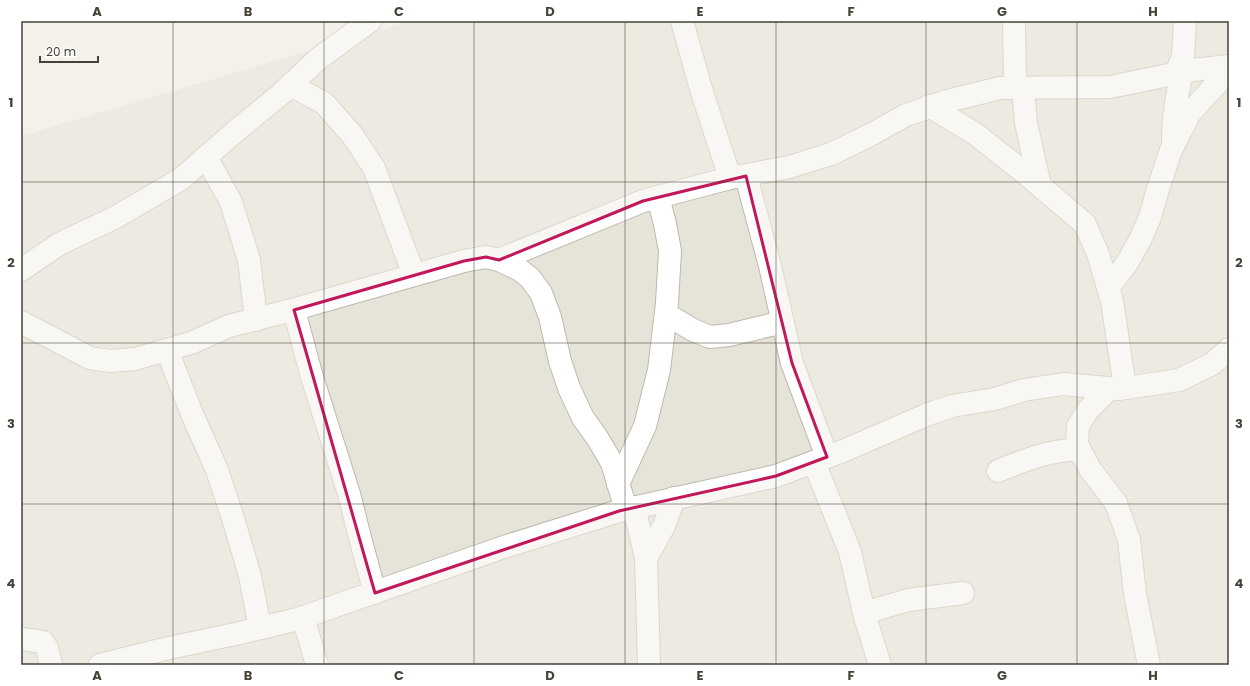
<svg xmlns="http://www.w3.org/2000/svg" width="1250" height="686" viewBox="0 0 1250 686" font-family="Poppins,sans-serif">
	<rect width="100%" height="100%" fill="#f3f1e9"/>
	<!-- residential -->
	<polygon fill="#e6e3d8" points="410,21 1229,21 1229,665 21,665 21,136"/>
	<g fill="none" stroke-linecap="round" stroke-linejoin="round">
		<!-- street casing -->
		<g stroke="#bdb9ac" stroke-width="24">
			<g id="street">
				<polyline points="682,21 701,89 730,178"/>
				<polyline points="1014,21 1015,88"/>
				<polyline points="1176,73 1183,56 1185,21"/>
				<polyline points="290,85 324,103 353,136 374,168 414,275"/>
				<polyline points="1023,88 1026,123 1040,186"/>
				<polyline points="929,106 974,133 1020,169 1085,224 1098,254 1112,301 1125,388"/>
				<path d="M1173 140C1173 116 1177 94 1182 72"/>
				<polyline points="206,157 231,202 249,260 256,320"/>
				<polyline points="746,176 770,266 792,363 827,457"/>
				<polyline points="499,260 643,201 730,178 789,167 831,154 870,135 906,115 947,101 1000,88 1110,87 1193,70 1229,66"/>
				<polyline points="21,270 59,244 116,217 181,179 237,130 281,94 318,59 370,21"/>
				<polyline points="1108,288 1127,263 1140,240 1150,217 1158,189 1171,150 1190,113 1229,70"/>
				<polyline points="294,310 312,377 349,494 360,538 375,593"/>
				<polyline points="666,314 693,330 710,337 729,335 783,322"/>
				<polyline points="21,322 90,358 110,361 135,359 191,343 229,326 288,311 464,261 486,257 499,260 520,270 530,278 541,293 550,317 560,361 569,388 583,418 598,439 612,463 626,509"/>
				<polyline points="167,350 192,414 217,470 232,515 250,576 260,628"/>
				<polyline points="1110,388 1088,410 1078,426 1077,444 1090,469 1116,503 1129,540 1135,594 1149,665"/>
				<polyline points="814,462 850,552 865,617 880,665"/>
				<path d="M998 471C1026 459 1049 451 1079 449"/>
				<polyline points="618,484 645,426 659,370 667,303 670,251 665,224 658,197"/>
				<polyline points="634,507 646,558 649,665"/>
				<polyline points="646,558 664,526 674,498"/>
				<polyline points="864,613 908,600 963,593"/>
				<polyline points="303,617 317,665"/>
				<polyline points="21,639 43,642 47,648 51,665"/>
				<polyline points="100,665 169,648 240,633 298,619 507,546 619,511 776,476 843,451 926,415 952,406 995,399 1024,390 1063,384 1119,389 1179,380 1212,364 1229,349"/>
			</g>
		</g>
		<!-- street -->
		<use href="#street" stroke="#fff" stroke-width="22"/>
	</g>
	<!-- marked area -->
	<path d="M0 0H1250V686H0ZM746 176 792 363 827 457 776 476 619 511 375 593 294 310 464 261 486 257 499 260 643 201Z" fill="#f3f1e9" fill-opacity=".55" fill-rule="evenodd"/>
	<path fill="none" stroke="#c2185b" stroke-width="3" stroke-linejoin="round" d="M746 176 792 363 827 457 776 476 619 511 375 593 294 310 464 261 486 257 499 260 643 201Z"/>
	<!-- grid -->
	<path fill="none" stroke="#464238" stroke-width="1" stroke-opacity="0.55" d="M173 21V665M324 21V665M474 21V665M625 21V665M776 21V665M926 21V665M1077 21V665M21 182H1229M21 343H1229M21 504H1229"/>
	<!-- border -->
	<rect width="1250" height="686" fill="none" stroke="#ffffff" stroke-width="44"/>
	<!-- scale -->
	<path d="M40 56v6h58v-6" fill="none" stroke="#464238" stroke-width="2"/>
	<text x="46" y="56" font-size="12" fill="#464238" stroke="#ffffff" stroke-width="3" paint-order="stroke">20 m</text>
	<rect x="22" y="22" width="1206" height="642" fill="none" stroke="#464238" stroke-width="1.5"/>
	<g font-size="13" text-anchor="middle" font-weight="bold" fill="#464238">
		<text x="97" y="16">A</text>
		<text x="248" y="16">B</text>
		<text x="399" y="16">C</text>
		<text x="550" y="16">D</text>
		<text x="700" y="16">E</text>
		<text x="851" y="16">F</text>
		<text x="1002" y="16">G</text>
		<text x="1153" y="16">H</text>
		<text x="11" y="107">1</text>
		<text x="1239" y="107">1</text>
		<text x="11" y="267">2</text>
		<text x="1239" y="267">2</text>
		<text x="11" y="428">3</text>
		<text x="1239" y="428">3</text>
		<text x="11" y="588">4</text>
		<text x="1239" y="588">4</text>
		<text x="97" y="680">A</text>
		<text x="248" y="680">B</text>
		<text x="399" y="680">C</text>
		<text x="550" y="680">D</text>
		<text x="700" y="680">E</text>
		<text x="851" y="680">F</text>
		<text x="1002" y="680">G</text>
		<text x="1153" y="680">H</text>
	</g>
</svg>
